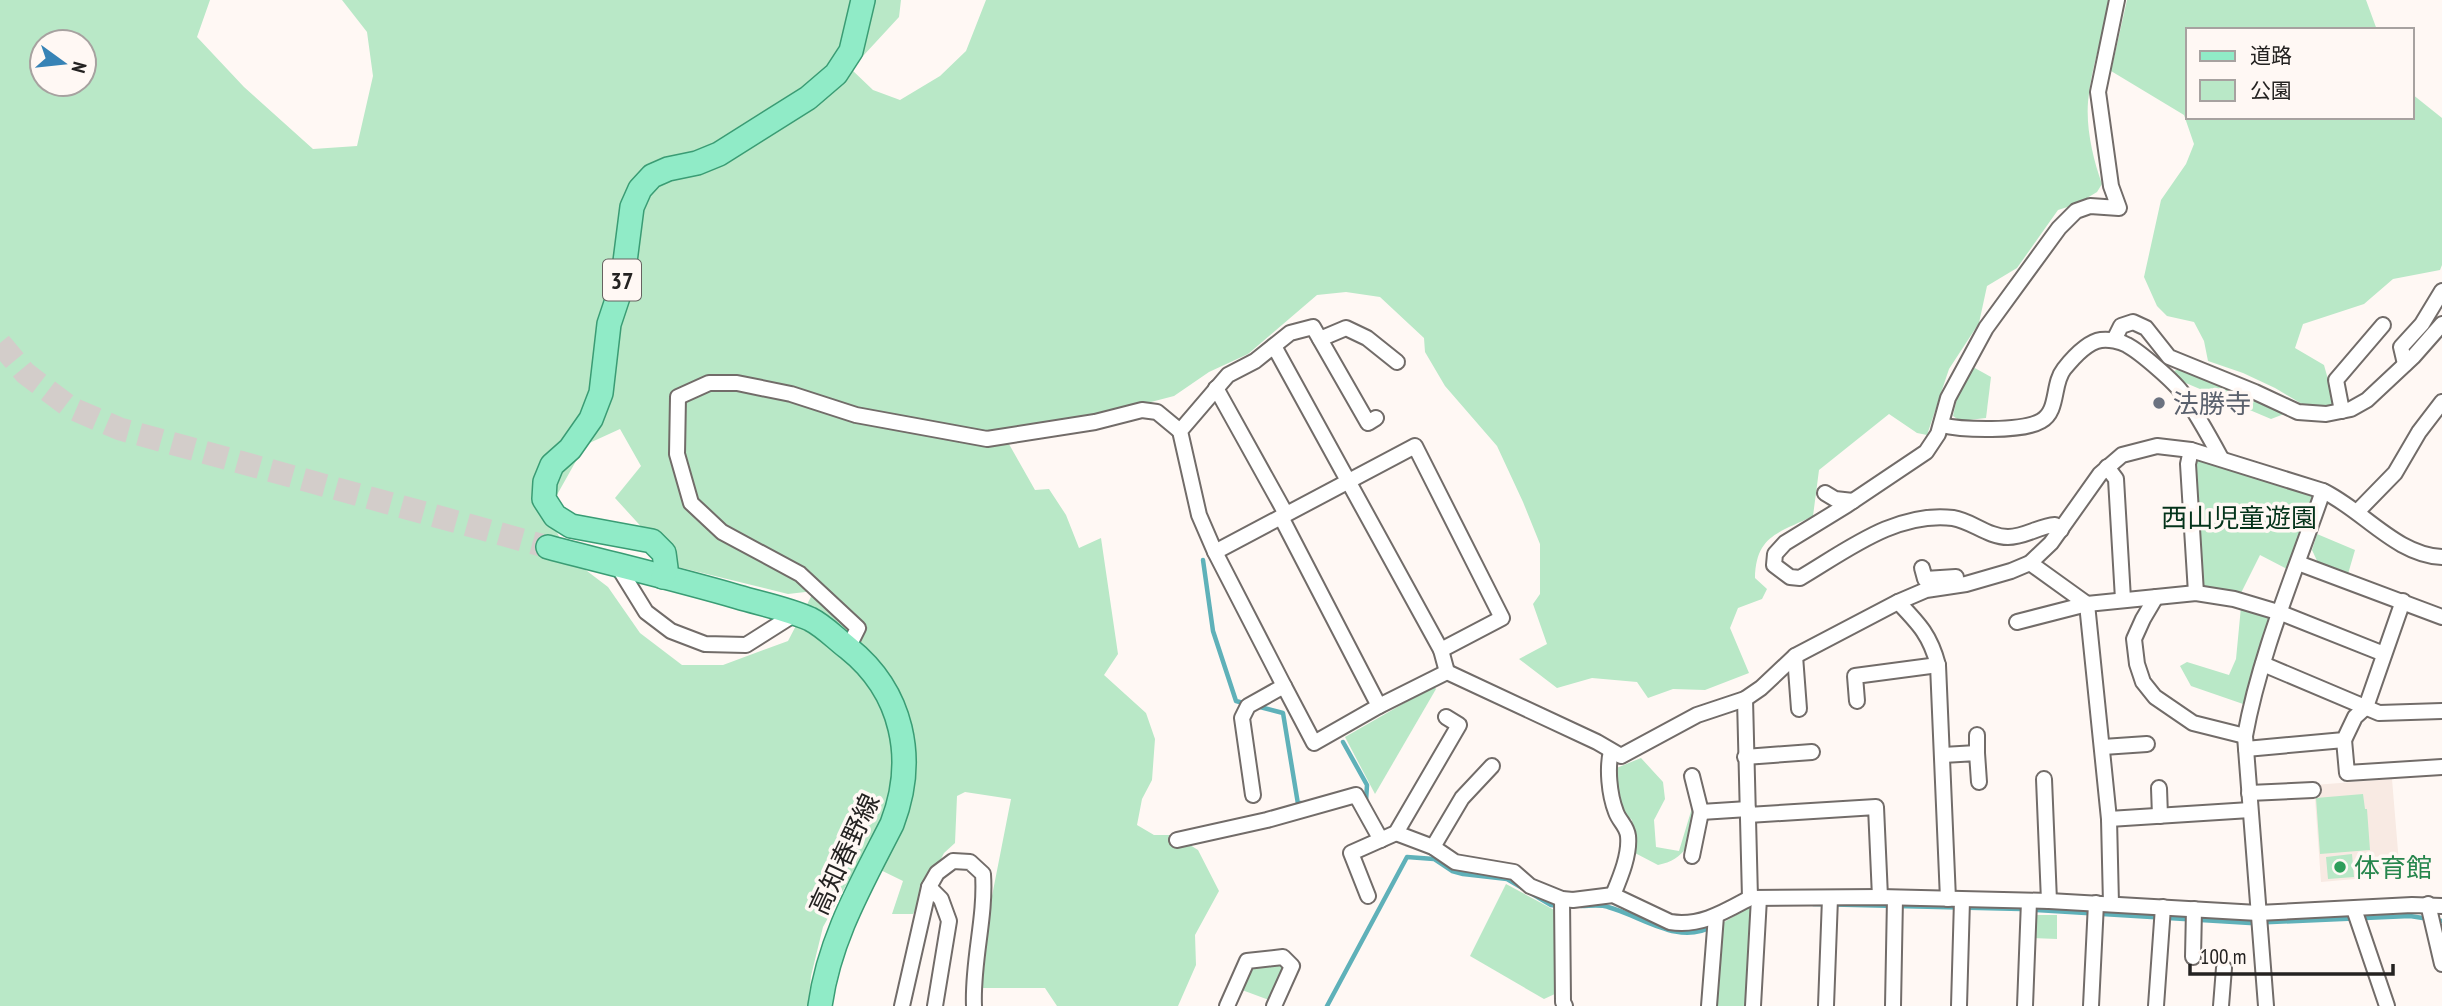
<svg xmlns="http://www.w3.org/2000/svg" width="2442" height="1006" viewBox="0 0 2442 1006" font-family="'PT Sans Narrow','Noto Sans JP',sans-serif">
	<rect width="100%" height="100%" fill="#fff8f4"/>
	<!-- built -->
	<polygon fill="#f8eae3" points="2392,779 2400,875 2321,882 2314,785"/>
	<!-- green -->
	<g fill="#b9e8c7" fill-rule="evenodd">
		<path d="M0 0H210L197 37 244 87 313 149 357 146 373 76 367 32 342 0H901L899 17 851 69 873 90 900 100 940 76 966 51 986 0H2111C2103 34 2091 68 2088 102 2086 129 2093 159 2102 184L2097 192 2077 204 2058 210 2017 268 1987 286 1979 323 1949 369 1927 435 1917 433 1889 414 1819 470 1813 516C1779 533 1756 535 1755 578L1767 589 1762 599 1738 608 1730 628 1749 673 1705 690 1673 689 1648 698 1637 682 1592 678 1557 688 1519 659 1547 644 1533 604 1540 594V544L1523 502 1497 446 1445 386 1425 352 1424 338 1380 297 1346 292 1317 295 1248 354 1209 372 1174 396 1097 416 1026 428 1001 430 1035 490 1049 489 1066 515 1079 548 1101 538 1118 654 1104 675 1146 713 1155 739 1152 780 1142 799 1137 825 1154 835H1174L1198 850 1219 891 1195 935 1196 965 1178 1006H1057L1045 988H982L992 896 1011 799 965 792 957 796 955 843 944 853 913 914H892L903 881 860 860 823 927 811 976 808 1006H0ZM42 42H84V84H42ZM620 429 641 466 615 498 678 567 788 594 814 591 788 641 723 665H682L640 633 608 587 570 558 548 515 549 509 585 445Z"/>
		<polygon points="2127,0 2366,0 2377,30 2188,30 2188,117 2412,117 2412,94 2442,118 2442,265 2440,270 2393,279 2364,304 2303,324 2295,348 2324,365 2336,408 2302,404 2275,388 2243,373 2208,361 2204,341 2194,322 2167,316 2157,306 2144,277 2161,200 2186,164 2194,144 2184,115 2111,71"/>
		<polygon points="1973,367 1991,377 1986,418 1960,421 1953,416 1957,398"/>
		<polygon points="2179,369 2289,412 2271,419 2181,381 2174,371"/>
		<polygon points="2194,458 2316,495 2291,571 2260,555 2240,595 2199,588"/>
		<polygon points="2317,534 2355,550 2348,574 2318,563 2312,550"/>
		<polygon points="2241,607 2274,617 2246,705 2191,686 2180,666 2187,662 2229,675 2236,659"/>
		<polygon points="1434,686 1436,689 1375,794 1345,737"/>
		<path d="M1641 758 1663 782 1665 799 1654 820 1656 847 1679 851 1692 808C1694 837 1689 859 1658 865L1635 853 1632 820 1621 811 1614 769Z"/>
		<polygon points="2363,794 2365,809 2367,809 2370,850 2320,854 2316,798"/>
		<polygon points="2352,854 2354,877 2328,879 2326,857"/>
		<polygon points="1506,884 1556,911 1557,993 1544,999 1470,956"/>
		<polygon points="1752,906 1747,1006 1713,1006 1719,925"/>
		<polygon points="2035,915 2057,915 2057,939 2031,938"/>
		<polygon points="1274,963 1284,967 1269,1000 1242,990 1253,965"/>
	</g>
	<g fill="none" stroke-linecap="round" stroke-linejoin="round">
		<!-- stream -->
		<g stroke="#5fb1b9" stroke-width="4.5">
			<polyline points="1203,560 1213,631 1236,701 1247,704"/>
			<polyline points="1256,706 1283,713 1298,804 1301,803"/>
			<polyline points="1343,742 1367,785 1366,801"/>
			<polyline points="1813,904 2021,909 2250,923 2410,916 2442,921"/>
			<path d="M1581 906C1590 906 1600 904 1608 907 1642 916 1678 946 1713 926"/>
			<polyline points="1327,1006 1407,857 1434,859 1452,871 1463,874 1507,879 1551,905 1558,906"/>
		</g>
		<!-- primary-tunnel -->
		<polyline stroke="#d3cdca" stroke-width="23" stroke-dasharray="23 11" stroke-linecap="butt" points="0,343 25,373 71,408 120,429 548,547"/>
		<!-- minor casing -->
		<g stroke="#726c69" stroke-width="18">
			<g id="minor">
				<polyline points="1320,339 1346,328 1367,338 1397,362"/>
				<polyline points="2114,340 2121,326 2133,322 2146,328 2169,357 2255,392 2298,412 2326,414 2351,409 2367,400 2413,357 2442,324"/>
				<polyline points="1274,346 1441,650 1447,672"/>
				<polyline points="2405,364 2401,347 2422,324 2442,291"/>
				<polyline points="1216,388 1286,514"/>
				<polyline points="2342,411 2336,380 2383,325"/>
				<path d="M1941 425C1962 430 2022 432 2041 421 2059 411 2052 384 2064 369 2072 359 2087 342 2101 340 2109 339 2120 341 2127 345 2140 352 2175 382 2183 394 2197 414 2209 436 2221 458"/>
				<polyline points="2191,450 2188,464 2196,593"/>
				<polyline points="2107,467 2116,479 2123,599"/>
				<polyline points="1825,493 1835,499 1853,501"/>
				<polyline points="2357,512 2395,473 2419,432 2442,402"/>
				<polyline points="1281,517 1379,706 1447,672"/>
				<path d="M2061 530 2055 525C2039 526 2025 537 2008 537 1988 537 1972 521 1953 518 1896 511 1846 551 1800 578L1790 577 1774 565 1775 554 1785 543 1847 505 1926 452 1938 434 1948 398 1986 328 2059 228 2076 211 2090 206 2119 208 2111 186 2098 92 2117 0"/>
				<polyline points="1215,552 1199,515 1180,431 1228,375 1255,361 1290,333 1313,327 1368,423 1376,418"/>
				<polyline points="2030,563 2087,604 2109,819 2111,904"/>
				<polyline points="2298,563 2442,617"/>
				<polyline points="617,565 646,612 671,631 705,644 746,645 795,614"/>
				<polyline points="1922,568 1925,579 1956,577"/>
				<polyline points="2156,597 2143,619 2134,639 2137,664 2143,682 2155,697 2193,723 2245,736"/>
				<path d="M1898 602C1919 624 1930 635 1938 665L1948 899"/>
				<polyline points="2017,622 2087,604 2196,593 2234,599 2281,613 2384,654"/>
				<polyline points="848,648 858,628 800,574 722,532 691,503 677,454 678,397 709,383 737,383 791,394 856,415 987,439 1095,422 1142,410 1157,412 1180,431"/>
				<polyline points="1795,656 1799,709"/>
				<polyline points="2263,664 2379,713 2442,711"/>
				<path d="M1447 672 1597 742 1621 756 1697 715 1745 699 1761 688 1795 656 1898 602 1926 590 1966 584 2011 571 2030 563 2051 543 2100 474 2122 455 2157 446 2191 450 2323 491C2363 510 2396 555 2442 557"/>
				<polyline points="1284,686 1215,552 1415,446 1502,618 1441,650"/>
				<polyline points="1745,699 1750,898 1880,897 2049,901 2258,913 2412,905 2442,906"/>
				<polyline points="1857,701 1855,676 1938,665"/>
				<polyline points="1977,735 1977,753"/>
				<polyline points="2344,740 2347,773 2442,767"/>
				<polyline points="2103,747 2147,744"/>
				<polyline points="2246,749 2344,740 2355,717 2366,707 2403,601"/>
				<path d="M1611 751C1607 768 1609 794 1616 812 1619 821 1627 826 1628 836 1630 855 1620 878 1613 895"/>
				<polyline points="1943,755 1977,753 1979,782"/>
				<polyline points="1745,757 1812,752"/>
				<polyline points="1692,776 1701,812 1748,809"/>
				<polyline points="2044,779 2049,901"/>
				<polyline points="2159,788 2160,816"/>
				<polyline points="2249,793 2313,790"/>
				<polyline points="1253,795 1242,718 1248,706 1284,686 1314,743 1379,706"/>
				<polyline points="1748,815 1876,807 1880,897"/>
				<polyline points="2109,819 2250,810"/>
				<path d="M1396 833 1433 847 1455 862 1514 872 1530 886 1562 899 1573 900 1613 895 1670 922C1700 927 1724 912 1750 898"/>
				<polyline points="1177,840 1267,820 1356,795 1381,840"/>
				<polyline points="1433,847 1462,798 1492,766"/>
				<polyline points="1692,856 1701,812"/>
				<polyline points="929,887 941,899 949,921 935,1006"/>
				<polyline points="1368,896 1351,853 1396,833 1459,725 1446,717"/>
				<polyline points="1562,899 1563,1002 1565,1006"/>
				<polyline points="2428,904 2442,964"/>
				<polyline points="2354,909 2387,1006"/>
				<polyline points="2193,957 2194,909"/>
				<path d="M902 1006 929 887 937 873 953 861 970 862 983 874C986 918 972 961 974 1006"/>
				<polyline points="1227,1006 1247,961 1283,957 1292,966 1274,1006"/>
				<polyline points="1709,1006 1716,916"/>
				<polyline points="1753,1006 1759,898"/>
				<polyline points="1826,1006 1830,898"/>
				<polyline points="1893,1006 1895,898"/>
				<polyline points="1959,1006 1962,900"/>
				<polyline points="2025,1006 2029,901"/>
				<polyline points="2091,1006 2096,903"/>
				<polyline points="2156,1006 2163,907"/>
				<polyline points="2221,1006 2224,968"/>
				<path d="M2266 1006 2245 736C2260 653 2296 570 2323 491"/>
			</g>
		</g>
		<!-- primary casing -->
		<g stroke="#3a9c74" stroke-width="26">
			<g id="primary">
				<path d="M548 547C612 564 676 579 738 597 762 604 788 609 810 619 824 626 835 638 848 648 903 692 917 759 892 824 862 883 829 939 820 1006"/>
				<polyline points="663,577 666,568 664,553 652,541 571,526 555,516 544,499 545,482 552,465 570,449 591,419 601,393 609,324 622,285 632,207 640,189 652,176 668,169 697,163 719,154 808,98 836,74 851,51 863,0"/>
			</g>
		</g>
		<!-- minor -->
		<use href="#minor" stroke="#fff" stroke-width="14"/>
		<!-- primary -->
		<use href="#primary" stroke="#90ebc7" stroke-width="23"/>
	</g>
	<!-- markers -->
	<circle fill="#6b7280" stroke="#fff8f4" stroke-width="2.5" cx="2159" cy="403" r="7"/>
	<circle fill="#2e9e5b" stroke="#fff8f4" stroke-width="2.5" cx="2340" cy="867" r="7"/>
	<g text-anchor="middle" dominant-baseline="central" stroke-width="7" stroke-linejoin="round" paint-order="stroke">
		<!-- shield labels -->
		<rect fill="#fff8f4" stroke="#666260" stroke-width="2" x="603" y="259.5" width="38" height="41" rx="5"/>
		<g font-size="24" font-weight="bold" fill="#242221">
			<text x="622" y="280">37</text>
		</g>
		<!-- worship labels -->
		<g font-size="26" fill="#5b616d" stroke="#fff8f4" text-anchor="start">
			<text x="2173" y="403">法勝寺</text>
		</g>
		<!-- park labels -->
		<g font-size="26" fill="#04331a" stroke="#fff8f4">
			<text x="2239" y="517">西山児童遊園</text>
		</g>
		<!-- street labels -->
		<g font-size="26" fill="#242221" stroke="#fff8f4">
			<text transform="translate(844 854) rotate(-65)">高知春野線</text>
		</g>
		<!-- leisure labels -->
		<g font-size="26" fill="#27864d" stroke="#fff8f4" text-anchor="start">
			<text x="2354" y="867">体育館</text>
		</g>
	</g>
	<!-- legend -->
	<rect x="2186" y="28" width="228" height="91" fill="#fff8f4" stroke="#a7a2a0" stroke-width="2"/>
	<rect x="2200" y="51" width="35" height="10" fill="#90ebc7" stroke="#a7a2a0" stroke-width="2"/>
	<text x="2250" y="63" font-size="21" fill="#242221">道路</text>
	<rect x="2200" y="80" width="35" height="21" fill="#b9e8c7" stroke="#a7a2a0" stroke-width="2"/>
	<text x="2250" y="98" font-size="21" fill="#242221">公園</text>
	<!-- north arrow -->
	<g transform="translate(63 63) rotate(105)"><circle r="33" fill="#fff8f4" stroke="#a7a2a0" stroke-width="2"/>
	<path d="M0-5L12 26L0 18L-12 26Z" fill="#3783b6"/>
	<text y="-10" font-size="19" font-weight="bold" text-anchor="middle" fill="#242221">N</text>
	</g>
	<!-- scale -->
	<path d="M2190 964v10h203v-10" fill="none" stroke="#242221" stroke-width="3.5"/>
	<text x="2200" y="964" font-size="21" fill="#242221" stroke="#fff8f4" stroke-width="5" paint-order="stroke">100 m</text>
</svg>
